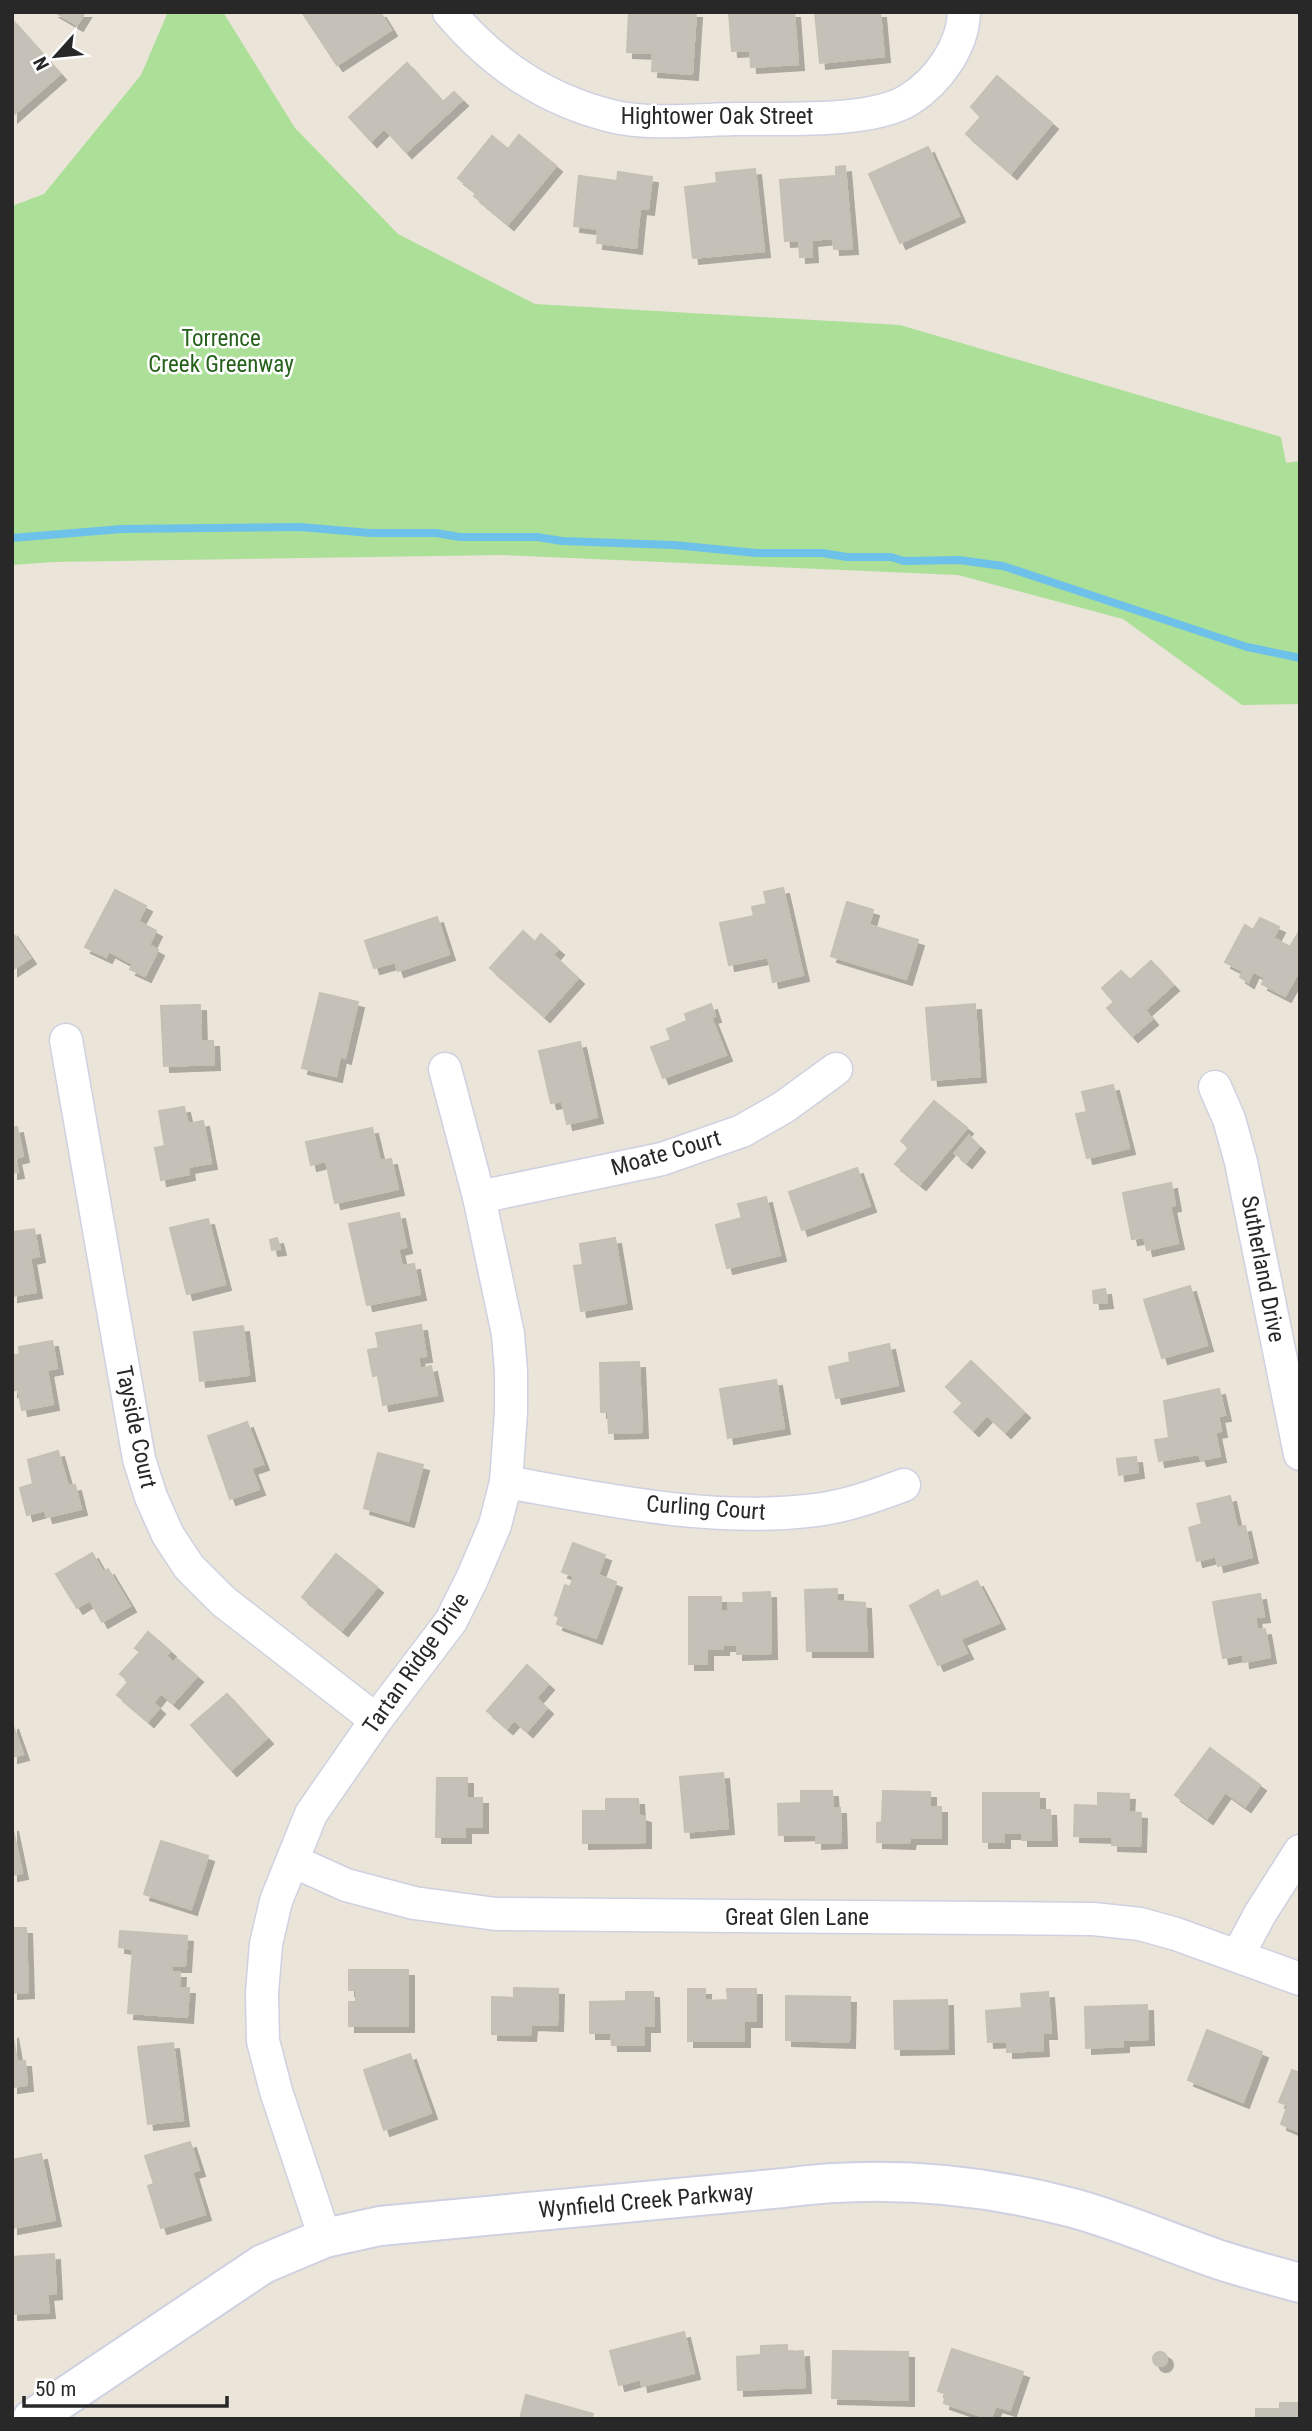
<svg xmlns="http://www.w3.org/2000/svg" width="1312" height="2431" viewBox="0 0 1312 2431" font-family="'Roboto Condensed',sans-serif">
	<defs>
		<filter id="shadow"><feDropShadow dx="6" dy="6" stdDeviation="0" flood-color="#0004"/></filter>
	</defs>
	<rect width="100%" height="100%" fill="#eae4d9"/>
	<!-- green -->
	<polygon fill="#acdf97" points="168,12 223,12 295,128 398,234 535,304 900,325 1281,437 1286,463 1300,461 1300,704 1242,705 1123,619 958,575 502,555 53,562 12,565 12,206 44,194 141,75"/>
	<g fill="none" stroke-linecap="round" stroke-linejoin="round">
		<!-- stream -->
		<polyline stroke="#6ec2ea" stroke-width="8" points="12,538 122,529 300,527 370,533 436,533 460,537 537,537 562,541 674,545 756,553 822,553 847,557 891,557 904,561 959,560 1003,566 1247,647 1300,658"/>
	</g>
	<!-- building -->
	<g fill="#c5c1b9" stroke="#c5c0b3" stroke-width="2" filter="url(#shadow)">
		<polygon points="55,12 85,12 77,25"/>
		<polygon points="302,12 380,12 391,30 337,65"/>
		<polygon points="629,12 696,12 692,74 652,71 653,53 627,52"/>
		<polygon points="729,12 794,12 798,64 751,67 750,50 732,51"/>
		<polygon points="815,12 880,12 884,56 820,63"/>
		<polygon points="12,20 60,74 12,116"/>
		<polygon points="407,63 443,102 454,92 462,100 406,152 384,128 371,141 349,117"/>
		<polygon points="997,76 1052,123 1011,173 966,134 981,117 971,107"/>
		<polygon points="519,135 556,166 508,224 474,196 477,193 458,178 492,136 508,149"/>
		<polygon points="928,147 959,216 900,243 869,174"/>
		<polygon points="845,166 852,248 834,249 833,238 811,240 812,256 800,257 799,240 785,241 780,180 836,176 836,167"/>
		<polygon points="755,169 764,251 693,258 685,187 717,183 716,173"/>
		<polygon points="618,172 652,177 648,209 640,208 636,248 597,243 598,229 574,226 579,176 617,181"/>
		<polygon points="783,888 803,975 773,982 768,957 729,965 720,923 754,916 752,907 767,904 764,892"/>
		<polygon points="115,890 146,906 138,921 156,931 149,945 158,950 145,976 130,969 133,964 109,951 106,957 85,947"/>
		<polygon points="847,902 873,910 869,925 918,940 906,979 831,956"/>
		<polygon points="437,917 449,954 398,971 395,962 374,968 365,941"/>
		<polygon points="1260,918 1279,927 1273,938 1290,947 1300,930 1300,969 1285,996 1262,984 1265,978 1253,971 1248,982 1240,977 1243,971 1225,962 1245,925 1253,930"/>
		<polygon points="523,931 535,942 541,934 558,949 553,955 578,978 544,1016 490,968"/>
		<polygon points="12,932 30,958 12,970"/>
		<polygon points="1151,961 1173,985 1145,1010 1152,1019 1132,1036 1107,1008 1114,1002 1102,988 1121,971 1130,980"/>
		<polygon points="320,993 358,1002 345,1058 340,1056 336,1076 302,1068"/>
		<polygon points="711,1004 715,1016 711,1017 726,1055 663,1078 651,1047 671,1040 667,1029 687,1021 685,1014"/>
		<polygon points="975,1004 980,1076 932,1080 926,1008"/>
		<polygon points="200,1005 201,1041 213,1041 214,1064 164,1066 161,1006"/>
		<polygon points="580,1042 597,1117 567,1124 562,1101 551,1103 539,1051"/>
		<polygon points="1113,1085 1129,1148 1087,1158 1076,1114 1087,1112 1082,1092"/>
		<polygon points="934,1101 967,1128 920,1184 895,1164 909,1148 901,1141"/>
		<polygon points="184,1107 188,1124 203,1121 211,1163 188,1167 189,1174 161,1180 155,1148 165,1146 159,1111"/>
		<polygon points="17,1127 23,1156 15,1158 18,1172 12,1173 12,1128"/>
		<polygon points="372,1128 380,1161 391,1159 398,1189 335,1203 326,1161 311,1165 306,1142"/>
		<polygon points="969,1136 979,1146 966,1162 955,1153"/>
		<polygon points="857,1168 870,1206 802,1230 789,1192"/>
		<polygon points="1171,1183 1175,1205 1170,1206 1178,1243 1147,1250 1144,1237 1132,1239 1123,1193"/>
		<polygon points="766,1197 780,1255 727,1268 716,1225 742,1218 738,1204"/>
		<polygon points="399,1213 406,1247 398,1249 402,1266 414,1264 420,1294 367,1305 349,1224"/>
		<polygon points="208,1219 225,1284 187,1294 170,1228"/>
		<polygon points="34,1229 39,1256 30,1258 36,1292 12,1296 12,1232"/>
		<polygon points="277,1238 280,1249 272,1250 270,1240"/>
		<polygon points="615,1238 626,1303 581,1311 574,1266 583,1265 580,1244"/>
		<polygon points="1190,1286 1207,1345 1162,1358 1144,1300"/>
		<polygon points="1105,1289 1107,1302 1094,1303 1093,1291"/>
		<polygon points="421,1325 426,1356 418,1357 420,1369 431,1366 437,1395 383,1405 378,1375 373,1376 368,1350 379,1348 376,1333"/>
		<polygon points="243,1326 249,1375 200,1381 194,1332"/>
		<polygon points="52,1341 57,1368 47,1370 53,1404 22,1410 18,1389 12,1391 12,1356 20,1354 19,1347"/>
		<polygon points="889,1344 898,1385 836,1398 829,1367 850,1362 849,1353"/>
		<polygon points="971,1361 1024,1412 1005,1432 987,1415 973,1430 954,1412 963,1403 946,1387"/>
		<polygon points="639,1362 642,1432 609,1433 608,1412 601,1412 600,1363"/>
		<polygon points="776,1380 784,1428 728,1438 720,1389"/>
		<polygon points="1219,1389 1225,1415 1218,1416 1221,1431 1215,1432 1220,1456 1201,1460 1199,1454 1159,1461 1155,1440 1169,1438 1164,1401"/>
		<polygon points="247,1422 263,1464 251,1468 259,1489 230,1499 208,1436"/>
		<polygon points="58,1451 68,1486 75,1485 81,1509 47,1517 45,1510 27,1515 20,1488 33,1484 28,1460"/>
		<polygon points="378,1453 423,1465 408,1521 364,1508"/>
		<polygon points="1136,1457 1138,1472 1119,1475 1117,1459"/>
		<polygon points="1230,1496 1237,1528 1245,1526 1252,1557 1218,1566 1216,1556 1197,1561 1189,1528 1202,1524 1197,1504"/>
		<polygon points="573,1543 605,1555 598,1575 616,1582 596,1638 557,1624 559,1617 555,1615 565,1585 570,1587 574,1576 562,1572"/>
		<polygon points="92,1553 103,1572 108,1569 130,1606 102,1622 90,1600 77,1608 56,1574"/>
		<polygon points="336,1554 377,1587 342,1630 302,1597"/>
		<polygon points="977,1581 999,1623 960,1639 967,1653 938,1665 910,1606 938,1590 941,1598"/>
		<polygon points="837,1589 837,1601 865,1603 867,1651 807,1651 805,1590"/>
		<polygon points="770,1592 771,1653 737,1654 737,1645 723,1645 723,1649 707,1649 707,1664 689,1664 689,1597 721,1597 721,1611 728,1611 728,1603 744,1603 743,1593"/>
		<polygon points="1260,1594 1264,1616 1255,1617 1257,1630 1265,1629 1270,1657 1244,1662 1243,1654 1223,1658 1213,1602"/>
		<polygon points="148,1632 170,1651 166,1656 174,1663 177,1659 197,1676 173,1703 161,1693 154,1702 120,1674 140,1652 135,1648"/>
		<polygon points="527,1665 548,1684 536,1698 547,1708 527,1731 514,1720 507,1728 487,1711"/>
		<polygon points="129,1681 159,1708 148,1721 117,1695"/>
		<polygon points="227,1694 267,1738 231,1770 191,1725"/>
		<polygon points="12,1723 23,1754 12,1757"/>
		<polygon points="1210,1748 1260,1785 1245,1806 1225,1792 1207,1818 1175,1795"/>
		<polygon points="723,1773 728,1828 685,1832 680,1777"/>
		<polygon points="437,1778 467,1778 467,1798 482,1798 482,1827 465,1827 465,1837 436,1837"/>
		<polygon points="801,1791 832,1791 833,1808 840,1808 841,1842 816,1843 816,1834 779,1835 778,1804 801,1803"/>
		<polygon points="883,1791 930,1792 930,1807 941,1807 941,1838 910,1838 909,1843 877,1842 877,1823 882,1822"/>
		<polygon points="983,1793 1039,1793 1039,1810 1050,1810 1051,1840 1022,1840 1022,1833 1004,1833 1004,1842 983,1842"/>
		<polygon points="1098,1793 1129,1794 1128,1812 1141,1813 1140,1846 1112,1845 1112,1837 1074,1836 1075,1805 1098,1806"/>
		<polygon points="606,1799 638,1799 639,1815 645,1817 645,1842 583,1843 583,1811 606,1811"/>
		<polygon points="12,1825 22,1873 12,1875"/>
		<polygon points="161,1841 208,1856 191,1909 144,1894"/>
		<polygon points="12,1928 26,1928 28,1992 12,1993"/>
		<polygon points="120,1931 187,1936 185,1966 172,1966 172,1972 180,1972 179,1988 189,1988 187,2017 128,2013 133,1949 119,1947"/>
		<polygon points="349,1970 408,1970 408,2026 349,2026 349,2002 356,2002 356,1990 349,1990"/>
		<polygon points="514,1988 558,1989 557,2025 531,2024 530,2035 492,2034 492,1997 514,1998"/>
		<polygon points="688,1989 705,1989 705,2001 728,2000 727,1989 756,1989 756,2021 744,2021 744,2041 688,2041"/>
		<polygon points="626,1992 653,1992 654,2026 644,2026 644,2045 612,2045 611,2033 590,2033 590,2002 626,2001"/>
		<polygon points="1048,1992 1051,2033 1042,2033 1043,2050 1007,2052 1007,2041 988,2042 986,2011 1022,2008 1021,1994"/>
		<polygon points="786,1996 850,1997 849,2042 786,2040"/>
		<polygon points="947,2000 948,2048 895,2049 894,2001"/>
		<polygon points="1147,2005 1148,2039 1123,2040 1123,2046 1086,2048 1085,2007"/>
		<polygon points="1207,2030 1262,2052 1243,2102 1188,2080"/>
		<polygon points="12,2032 17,2061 25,2061 27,2085 12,2087"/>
		<polygon points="173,2043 183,2120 148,2124 138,2047"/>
		<polygon points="410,2054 431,2113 384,2130 364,2070"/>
		<polygon points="1292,2070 1300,2073 1300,2132 1281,2124 1288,2105 1279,2102"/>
		<polygon points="190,2142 199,2170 192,2172 205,2214 161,2228 148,2186 154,2184 145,2156"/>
		<polygon points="41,2154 55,2220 12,2228 12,2160"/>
		<polygon points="54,2254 56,2293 47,2294 49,2312 12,2314 12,2257"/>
		<polygon points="684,2332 694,2373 642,2386 641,2379 619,2385 610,2351"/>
		<polygon points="787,2345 787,2352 803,2351 805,2387 738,2390 737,2357 761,2355 761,2346"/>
		<polygon points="952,2349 1023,2372 1010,2410 996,2406 990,2419 944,2403 946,2394 938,2391"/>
		<polygon points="833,2351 908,2352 908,2400 832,2398"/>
		<circle cx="1160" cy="2359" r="7"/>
		<polygon points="526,2395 593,2414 591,2419 520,2419"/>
		<polygon points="1280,2403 1299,2403 1300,2419 1256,2419 1256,2409 1280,2409"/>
	</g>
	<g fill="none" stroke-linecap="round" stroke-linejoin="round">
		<!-- street casing -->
		<g stroke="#cfd1e1" stroke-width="35">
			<g id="street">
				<path d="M449 12C493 64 544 99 611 116 646 125 696 120 733 119 778 118 873 124 910 99 938 81 963 47 964 12"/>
				<polyline points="66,1040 139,1459 151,1497 168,1535 189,1567 223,1601 376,1720"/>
				<polyline points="1215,1087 1229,1119 1241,1162 1300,1454"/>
				<polyline points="479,1197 662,1159 742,1131 784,1107 836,1069"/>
				<path d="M506 1482C601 1499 710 1522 807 1511 841 1508 872 1497 904 1485"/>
				<polyline points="293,1861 346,1885 414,1903 496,1914 1093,1919 1140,1924 1176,1934 1300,1979"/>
				<polyline points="1238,1955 1260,1914 1300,1851"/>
				<polyline points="325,2238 276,2091 263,2041 262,1993 266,1944 276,1901 311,1814 376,1720 451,1621 472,1579 495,1525 506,1482 511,1412 511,1372 508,1334 479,1197 445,1069"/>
			</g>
		</g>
		<!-- secondary casing -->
		<g stroke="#cfd1e1" stroke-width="42">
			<path id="secondary" d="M32 2419 263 2264 325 2238 380 2226 783 2188C880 2175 978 2183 1073 2208 1124 2222 1173 2244 1223 2261 1248 2269 1274 2276 1300 2283"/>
		</g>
		<!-- street -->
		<use href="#street" stroke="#fff" stroke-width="32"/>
		<!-- secondary -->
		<use href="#secondary" stroke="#fff" stroke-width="38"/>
	</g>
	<g text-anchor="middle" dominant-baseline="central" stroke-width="5" stroke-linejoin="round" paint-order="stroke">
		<!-- street labels -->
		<g font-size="23" fill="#282828" stroke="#fff">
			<text x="717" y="116">Hightower Oak Street</text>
			<text transform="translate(666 1153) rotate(-16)">Moate Court</text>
			<text transform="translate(1263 1269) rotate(79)">Sutherland Drive</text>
			<text transform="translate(136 1427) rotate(78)">Tayside Court</text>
			<text transform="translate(706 1508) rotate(4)">Curling Court</text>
			<text transform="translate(416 1663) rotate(-55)">Tartan Ridge Drive</text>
			<text x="797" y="1917">Great Glen Lane</text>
			<text transform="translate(646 2201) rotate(-5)">Wynfield Creek Parkway</text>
		</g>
		<!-- park labels -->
		<g font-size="23" fill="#26611b" stroke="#fff">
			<text x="221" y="338">Torrence<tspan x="221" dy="26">Creek Greenway</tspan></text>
		</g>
	</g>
	<!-- border -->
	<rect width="1312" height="2431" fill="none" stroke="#282828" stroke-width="28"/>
	<!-- north arrow -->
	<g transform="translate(56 56) rotate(243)" stroke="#ffffff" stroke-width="5" paint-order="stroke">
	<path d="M0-5L12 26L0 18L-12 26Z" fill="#282828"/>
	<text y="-10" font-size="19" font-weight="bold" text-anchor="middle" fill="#282828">N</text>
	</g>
	<!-- scale -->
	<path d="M24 2396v10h203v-10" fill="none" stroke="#282828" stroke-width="3.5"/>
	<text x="35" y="2396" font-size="21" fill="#282828" stroke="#ffffff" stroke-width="5" paint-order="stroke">50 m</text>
</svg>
